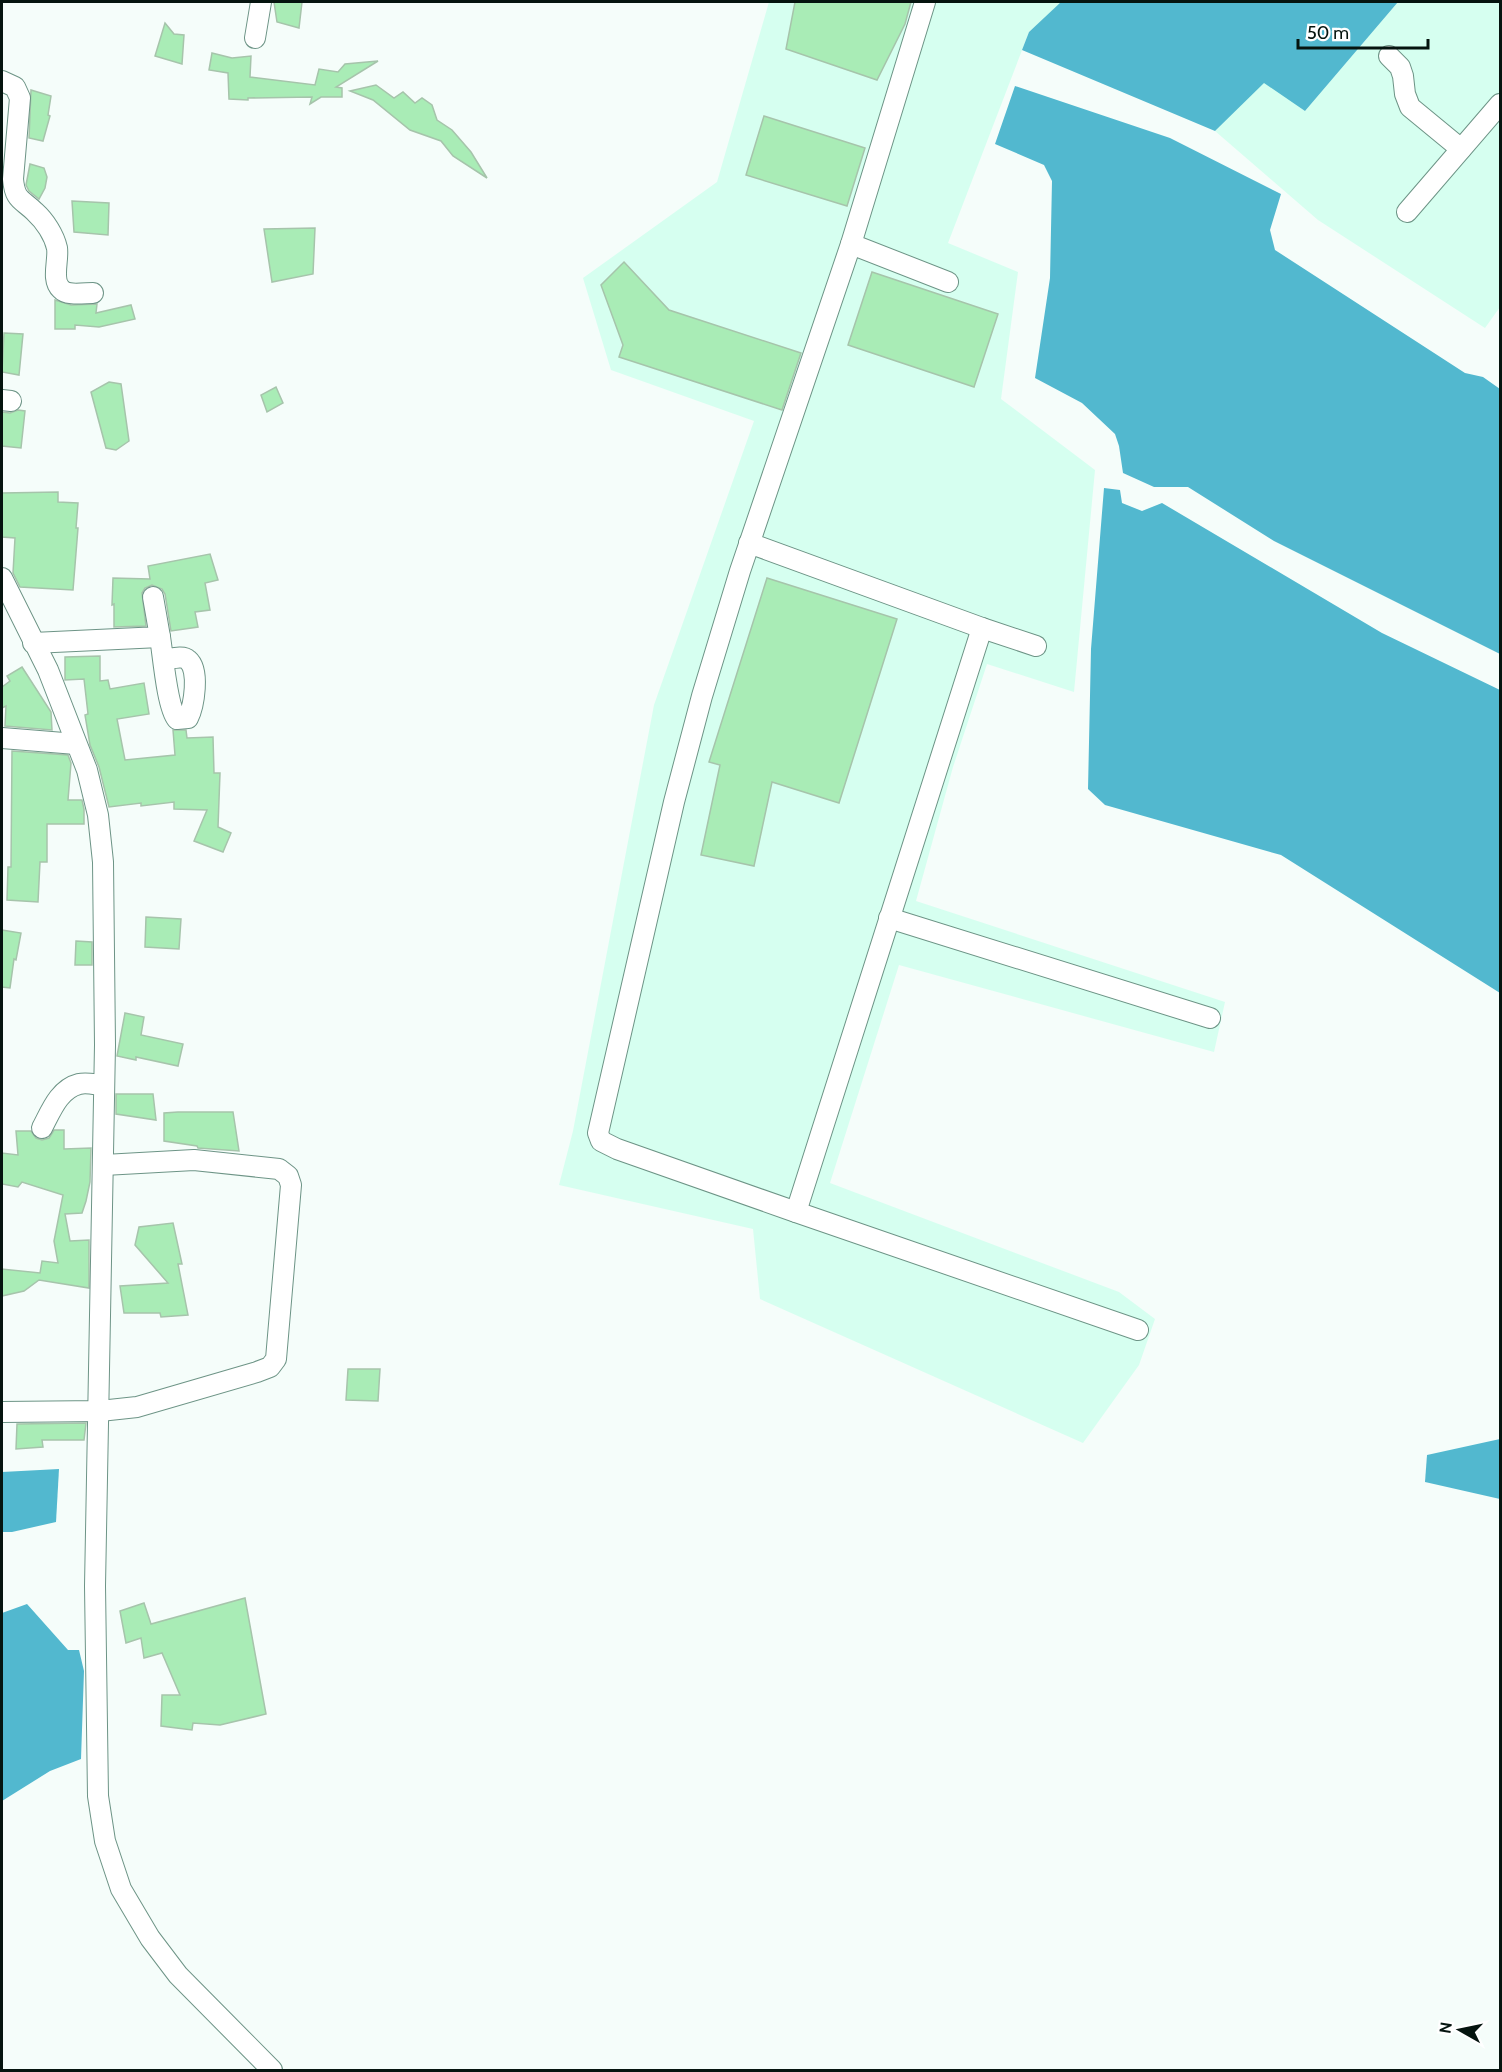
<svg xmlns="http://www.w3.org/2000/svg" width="1502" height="2072" viewBox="0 0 1502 2072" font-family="Cabin,sans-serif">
	<rect width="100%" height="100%" fill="#f5fdfa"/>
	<!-- built -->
	<g fill="#d6fff0">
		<polygon points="769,2 1062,2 1029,32 948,243 1018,272 1001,399 1095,470 1074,692 987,664 953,767 916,901 1225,1002 1214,1052 899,965 830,1183 1119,1292 1155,1319 1139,1365 1083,1443 760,1299 753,1229 559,1185 573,1131 654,705 754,421 611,370 583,278 717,182"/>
		<polygon points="1398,2 1500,2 1500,307 1485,328 1318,220 1215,131 1265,81 1305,111"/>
	</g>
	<!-- water -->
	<g fill="#52b8cf">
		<polygon points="1061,2 1398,2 1305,111 1264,83 1215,131 1022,50 1029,32"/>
		<polygon points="1015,86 1170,138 1281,194 1270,230 1275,250 1465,373 1483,377 1500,389 1500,654 1274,541 1188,487 1154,487 1123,473 1119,446 1115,434 1082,403 1035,378 1050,278 1052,181 1044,165 995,144"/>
		<polygon points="1104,488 1120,490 1122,503 1142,511 1162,503 1382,633 1500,690 1500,993 1281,855 1105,805 1088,789 1091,649"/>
		<polygon points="1500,1439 1500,1499 1425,1482 1427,1455"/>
		<polygon points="59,1469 56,1522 12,1532 2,1532 2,1472"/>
		<polygon points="27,1604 68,1650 79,1650 84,1671 81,1759 50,1771 2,1801 2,1613"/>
	</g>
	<!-- building -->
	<g fill="#a9ecb6" stroke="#a6c4ab" stroke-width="1.5">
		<polygon points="274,2 302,2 299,28 277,22"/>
		<polygon points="795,2 911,2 905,24 877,80 786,49"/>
		<polygon points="165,23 174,34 184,35 182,64 155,56"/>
		<polygon points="212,53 232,58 251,56 250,77 315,85 319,69 338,72 345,64 378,61 336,87 342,88 342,97 321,97 310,104 312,97 248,98 248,100 229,99 228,73 209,70"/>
		<polygon points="376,85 394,98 403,92 415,103 422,98 432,105 437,120 452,130 471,152 487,178 453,156 441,141 410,130 373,100 350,91"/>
		<polygon points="31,90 51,96 48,115 50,116 43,141 29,138"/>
		<polygon points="764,116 865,148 847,206 746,175"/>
		<polygon points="30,164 44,168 47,177 45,188 39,199 29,191 26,185"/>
		<polygon points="72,201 109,203 108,235 74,232"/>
		<polygon points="315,228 313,274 272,282 264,229"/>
		<polygon points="624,262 669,310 801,353 782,410 619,357 623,345 601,285"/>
		<polygon points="872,272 998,314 974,387 848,345"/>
		<polygon points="55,300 71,305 97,304 96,313 131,305 135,319 99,327 75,325 75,329 55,329"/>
		<polygon points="4,333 23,334 19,375 2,372"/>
		<polygon points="109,382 121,384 129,441 116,450 106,448 91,392"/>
		<polygon points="276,387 283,403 267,412 261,395"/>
		<polygon points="18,410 25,411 21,448 2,446 2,412 10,413"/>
		<polygon points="58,492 58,502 78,503 76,528 78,528 73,590 20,587 13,573 15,538 2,537 2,493"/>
		<polygon points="210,554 218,580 205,583 210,610 195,612 198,627 171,631 165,594 162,589 152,585 145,588 142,593 146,626 114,627 114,604 112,605 113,578 150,579 148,566"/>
		<polygon points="767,578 897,619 839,803 772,782 754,866 701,855 720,765 709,762"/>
		<polygon points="100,656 100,681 108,680 110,689 144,683 149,714 117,719 125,760 175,755 173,730 186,730 187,738 213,737 214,773 220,773 218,827 231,833 223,852 194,841 207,810 174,809 174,802 141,806 141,803 109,807 99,767 90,745 85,715 88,714 84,679 65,680 65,657"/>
		<polygon points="22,667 51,712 52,730 5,726 6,706 2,708 2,687 10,681 7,676"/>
		<polygon points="12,751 68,755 71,763 68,800 82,800 84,809 84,824 47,824 47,862 40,862 38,902 7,900 8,867 11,867"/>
		<polygon points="146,917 181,919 179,949 145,947"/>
		<polygon points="2,930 21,933 16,960 14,959 10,988 2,987"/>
		<polygon points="76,941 92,942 92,965 75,965"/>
		<polygon points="125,1013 144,1017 141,1035 183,1044 178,1066 136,1057 136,1060 117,1056"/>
		<polygon points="116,1094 153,1094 156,1120 116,1114"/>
		<polygon points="178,1112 233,1112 239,1151 198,1148 197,1146 164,1141 164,1113"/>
		<polygon points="54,1130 64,1130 64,1149 91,1148 90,1182 86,1201 82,1213 65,1214 70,1241 89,1240 89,1288 39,1280 24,1291 2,1296 2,1269 40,1273 42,1261 58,1263 54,1241 63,1195 22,1182 18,1187 2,1184 2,1153 18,1155 16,1131 31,1131 36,1138 42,1140 49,1138"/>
		<polygon points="173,1223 182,1264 178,1264 188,1315 161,1317 160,1313 124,1313 120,1286 168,1283 135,1245 139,1227"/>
		<polygon points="348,1369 380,1369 378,1401 346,1400"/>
		<polygon points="86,1423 84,1440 42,1440 43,1447 16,1449 17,1424"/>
		<polygon points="245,1598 266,1714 220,1725 193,1723 192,1730 161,1726 162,1695 180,1695 162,1653 144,1658 141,1638 126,1643 120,1611 144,1603 151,1624"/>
	</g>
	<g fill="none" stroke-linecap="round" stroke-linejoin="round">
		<!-- minor casing -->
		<g stroke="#6d9486" stroke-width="22">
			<g id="minor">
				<polyline points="925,2 851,244 740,571 702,696 674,802 598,1133 601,1141 617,1149 796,1212 1138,1330"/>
				<polyline points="255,38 261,2"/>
				<polyline points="1389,56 1400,67 1403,76 1405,94 1410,107 1461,149"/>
				<path d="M2 81 15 87 20 98 13 179C15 201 22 199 35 212 45 221 54 235 57 248 59 260 51 280 61 289 67 296 84 293 93 293"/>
				<polyline points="1407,212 1500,104"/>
				<polyline points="851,244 948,282"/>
				<polyline points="2,400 11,401"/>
				<polyline points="749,543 982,628 1036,646"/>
				<polyline points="2,578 48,670 87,770 98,815 103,862 105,1045 95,1586 98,1796 105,1841 121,1889 150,1938 178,1975 272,2070"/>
				<path d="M160 637C163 655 167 707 177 719L188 718C194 706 200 670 188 660 183 655 171 659 164 660"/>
				<polyline points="33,643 160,637 153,597"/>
				<polyline points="2,738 76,744"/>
				<polyline points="889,918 1210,1018"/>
				<path d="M42 1128C51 1111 59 1089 79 1084 87 1082 97 1085 104 1085"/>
				<polyline points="796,1212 982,628"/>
				<polyline points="2,1412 100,1411 137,1407 257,1372 270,1367 276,1359 291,1185 288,1176 279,1169 194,1160 104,1165"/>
			</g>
		</g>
		<!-- minor -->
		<use href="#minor" stroke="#fff" stroke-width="20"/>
	</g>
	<!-- border -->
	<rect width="1502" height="2072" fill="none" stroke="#05140f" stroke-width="6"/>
	<!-- north arrow -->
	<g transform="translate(1460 2030) rotate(279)" stroke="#ffffff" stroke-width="4.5" paint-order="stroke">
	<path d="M0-4.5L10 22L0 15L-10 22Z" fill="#05140f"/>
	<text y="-9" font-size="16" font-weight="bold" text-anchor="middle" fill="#05140f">N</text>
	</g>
	<!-- scale -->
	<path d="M1298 39v9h130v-9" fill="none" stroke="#05140f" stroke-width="3"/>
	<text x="1307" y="39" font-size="18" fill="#05140f" stroke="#ffffff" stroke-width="4.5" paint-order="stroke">50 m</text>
</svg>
